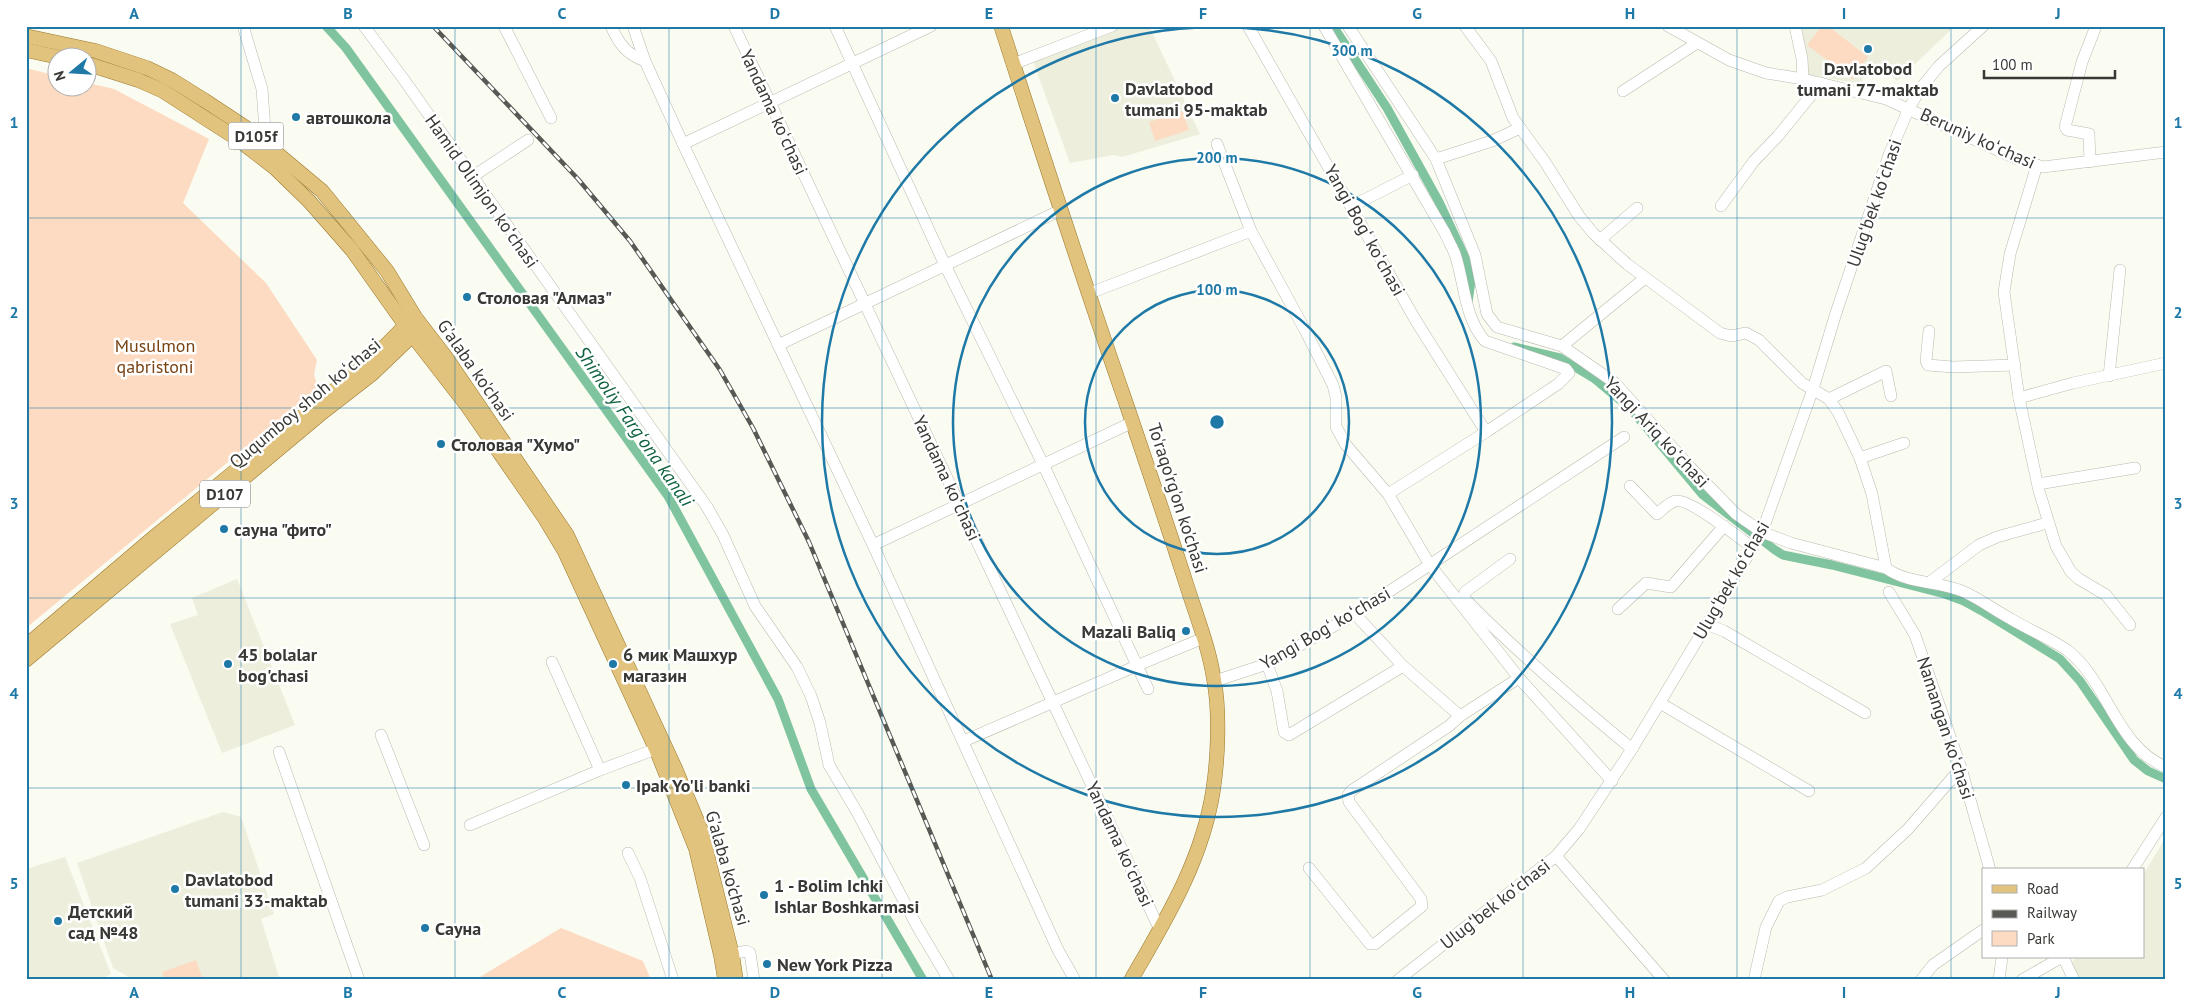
<svg xmlns="http://www.w3.org/2000/svg" width="2192" height="1006" viewBox="0 0 2192 1006" font-family="'PT Sans',sans-serif">
	<rect width="100%" height="100%" fill="#fafbf1"/>
	<!-- built -->
	<g fill="#eed">
		<polygon points="1125,26 1149,26 1200,134 1122,157 1114,155 1070,163 1033,61"/>
		<polygon points="1801,26 1955,26 1897,81 1891,75 1863,72 1862,84 1809,75"/>
		<polygon points="237,579 295,725 222,753 170,624 198,615 192,598"/>
		<polygon points="223,812 241,817 274,914 261,919 280,980 128,980 127,976 113,968 77,863"/>
		<polygon points="2166,837 2166,980 2080,980 2071,963 2077,957 2143,957 2143,875"/>
		<polygon points="65,857 111,974 100,980 26,980 26,869"/>
	</g>
	<!-- green -->
	<g fill="#fddbc2">
		<polygon points="1822,26 1828,26 1868,57 1852,79 1807,45"/>
		<polygon points="26,68 57,76 58,88 88,88 88,83 114,89 209,139 183,203 266,283 317,360 314,374 318,388 26,628"/>
		<polygon points="1183,111 1189,130 1155,141 1149,122"/>
		<polygon points="561,928 643,961 651,980 475,980"/>
		<polygon points="196,960 202,977 195,980 164,980 162,972"/>
	</g>
	<g fill="none" stroke-linecap="round" stroke-linejoin="round">
		<!-- canal -->
		<g stroke="#7fc49f" stroke-width="9">
			<polyline points="326,26 346,48 668,496 778,699 811,789 923,980"/>
			<polyline points="1333,26 1387,108 1439,202 1469,266 1471,281 1468,302"/>
			<polyline points="1514,347 1560,358 1595,379 1631,409 1703,495 1775,550 1783,555 1832,565 1945,594 1964,601 1982,611 2060,659 2080,681 2134,760 2148,771 2166,779"/>
		</g>
		<!-- minor casing -->
		<g stroke="#babab1" stroke-width="12">
			<g id="minor">
				<polyline points="243,26 262,89 266,144"/>
				<polyline points="364,26 402,77 707,507 723,535 755,606 797,667 811,696 820,723 829,765 857,812 917,926 949,980"/>
				<polyline points="504,26 551,118"/>
				<path d="M611 26C619 44 626 54 645 61"/>
				<polyline points="633,26 645,61 683,144 873,545 1058,950 1075,980"/>
				<polyline points="734,26 1160,930"/>
				<polyline points="835,26 945,265 1043,464 1148,689"/>
				<polyline points="1248,26 1416,321 1486,432"/>
				<path d="M1324 26 1445 233C1448 240 1452 247 1455 254 1465 284 1464 317 1485 341L1566 369 1569 373 1558 384 1486 432 1388 494"/>
				<path d="M1348 26 1436 159 1475 255 1487 314 1497 327 1562 346 1615 383 1691 468 1736 514 1762 532 1791 543 1886 568C1907 584 1938 581 1962 591 1979 598 1994 610 2011 619 2029 630 2050 638 2067 650 2107 680 2117 748 2166 767"/>
				<polyline points="1465,26 1491,61 1513,118 1545,162 1579,216 1593,233 1627,264 1720,333 1731,336 1746,333 1759,340 1802,383 1829,399 1838,412 1860,458 1872,494 1886,568"/>
				<polyline points="1668,26 1729,60 1766,73 1803,79 1886,99 2015,158 2043,167 2166,152"/>
				<polyline points="1795,26 1802,59 1803,79"/>
				<polyline points="1013,64 1112,26"/>
				<polyline points="1623,91 1697,43"/>
				<polyline points="683,144 931,26"/>
				<polyline points="1217,144 1251,231 1305,330 1333,385 1336,397 1336,427 1346,445 1388,494 1430,565 1519,678 1612,781"/>
				<polyline points="1436,159 1492,141 1520,128"/>
				<polyline points="2090,162 2089,134 2067,130 2065,127 2082,62 2096,26"/>
				<polyline points="2037,165 2010,254 2004,292 2019,398 2039,491 2056,546 2071,572 2079,579 2106,595 2130,625"/>
				<polyline points="472,177 528,140"/>
				<polyline points="1352,206 1413,175"/>
				<polyline points="1721,206 1754,161 1778,136 1821,83"/>
				<polyline points="1600,240 1637,208"/>
				<polyline points="1090,293 1251,231"/>
				<polyline points="1929,331 1926,361 1928,365 1953,367 2015,365"/>
				<polyline points="778,345 1061,210"/>
				<polyline points="1562,346 1645,278"/>
				<polyline points="2109,376 2120,270"/>
				<polyline points="2019,398 2073,383 2166,363"/>
				<polyline points="1829,399 1886,371 1891,396"/>
				<polyline points="1860,458 1904,443"/>
				<polyline points="2038,484 2135,468"/>
				<path d="M1630 486 1657 514C1662 510 1669 502 1676 501 1689 498 1741 539 1753 548"/>
				<polyline points="873,545 1133,422"/>
				<path d="M1510 559 1465 592 1464 598C1517 652 1574 701 1632 749"/>
				<polyline points="1930,582 1979,545 1997,537 2047,523"/>
				<polyline points="1889,592 1915,635 1961,768 1990,870"/>
				<polyline points="1618,609 1646,583 1671,587 1724,526"/>
				<polyline points="1355,614 1403,666 1460,716"/>
				<polyline points="1706,624 1724,631 1865,713"/>
				<polyline points="552,662 600,770 656,749"/>
				<polyline points="1267,664 1277,691 1284,732 1289,735 1403,666"/>
				<polyline points="1215,681 1267,664 1355,614 1624,437"/>
				<polyline points="1660,703 1809,791"/>
				<polyline points="381,735 424,845"/>
				<path d="M964 741C1044 707 1123 670 1204 638"/>
				<polyline points="279,752 359,980"/>
				<polyline points="470,825 600,770"/>
				<polyline points="628,853 640,878 673,980"/>
				<polyline points="1556,856 1664,980"/>
				<polyline points="1309,868 1370,944 1375,944 1422,906 1421,899 1349,802 1348,795 1351,791 1449,726 1460,716 1519,678"/>
				<polyline points="2132,870 2166,817"/>
				<polyline points="724,956 746,951 750,953 754,980"/>
				<polyline points="2063,957 2074,980"/>
				<polyline points="1398,980 1556,856 1579,829 1632,749 1762,532 1813,389 1836,313 1889,155 1909,108 1921,88 1939,66 1983,26"/>
				<polyline points="1754,980 1766,927 1779,901 1787,897 1822,890 1866,868 1908,829 1961,768"/>
				<polyline points="1921,980 1933,965 1983,930"/>
				<polyline points="1999,980 2002,957"/>
				<polyline points="2022,980 2062,957"/>
			</g>
		</g>
		<!-- major casing -->
		<g stroke="#9a782b" stroke-width="15">
			<g id="major">
				<path d="M1001 26C1042 153 1083 280 1127 406 1147 465 1167 524 1186 583 1196 615 1209 647 1214 680 1220 712 1218 759 1213 791 1202 861 1166 919 1131 980"/>
				<polyline points="26,36 96,51 147,68 172,80 204,100 248,129 322,191 387,271 415,317 445,356 567,535 675,768 701,830 732,954 736,980"/>
				<polyline points="26,50 62,58"/>
				<polyline points="88,64 138,80 163,91 236,138 275,168 309,201 352,250 413,336 468,407 544,517 565,552 656,749 696,849 721,956 725,980"/>
				<polyline points="26,646 153,538 369,362 411,320"/>
				<polyline points="26,660 323,412 372,374 418,330"/>
			</g>
		</g>
		<!-- minor -->
		<use href="#minor" stroke="#fff" stroke-width="11"/>
		<!-- major -->
		<use href="#major" stroke="#e2c37d" stroke-width="14"/>
		<!-- rail casing -->
		<g stroke="#585854" stroke-width="4.5">
			<polyline id="rail" points="433,26 578,179 630,241 720,370 753,428 809,542 992,980"/>
		</g>
		<!-- rail -->
		<use href="#rail" stroke="#fff" stroke-width="2.5" stroke-dasharray="8" stroke-linecap="butt"/>
	</g>
	<!-- grid -->
	<path fill="none" stroke="#1e79a7" stroke-width="1" stroke-opacity="0.55" d="M241 26V980M455 26V980M669 26V980M882 26V980M1096 26V980M1310 26V980M1523 26V980M1737 26V980M1951 26V980M26 218H2166M26 408H2166M26 598H2166M26 788H2166"/>
	<!-- distance rings -->
	<g fill="none" stroke="#1e79a7" stroke-width="2.5">
		<circle cx="1217" cy="422" r="132"/>
		<circle cx="1217" cy="422" r="264"/>
		<circle cx="1217" cy="422" r="395"/>
	</g>
	<!-- markers -->
	<g fill="#1e79a7" stroke="#fff" stroke-width="2">
		<circle cx="1868" cy="49" r="5"/>
		<circle cx="1115" cy="98" r="5"/>
		<circle cx="296" cy="117" r="5"/>
		<circle cx="467" cy="297" r="5"/>
		<circle cx="441" cy="444" r="5"/>
		<circle cx="224" cy="529" r="5"/>
		<circle cx="1186" cy="631" r="5"/>
		<circle cx="228" cy="664" r="5"/>
		<circle cx="613" cy="664" r="5"/>
		<circle cx="626" cy="785" r="5"/>
		<circle cx="175" cy="889" r="5"/>
		<circle cx="764" cy="895" r="5"/>
		<circle cx="58" cy="921" r="5"/>
		<circle cx="425" cy="928" r="5"/>
		<circle cx="767" cy="964" r="5"/>
	</g>
	<g text-anchor="middle" dominant-baseline="central" stroke-width="5" stroke-linejoin="round" paint-order="stroke">
		<!-- shield labels -->
		<g fill="#fff" stroke="#747472" stroke-width="1">
			<rect x="228.5" y="122.5" width="55" height="27" rx="4"/>
			<rect x="200" y="480.5" width="50" height="27" rx="4"/>
		</g>
		<g font-size="16" font-weight="bold" fill="#383835">
			<text x="256" y="136">D105f</text>
			<text x="225" y="494">D107</text>
		</g>
		<!-- poi labels -->
		<g font-size="18" font-weight="bold" fill="#383835" stroke="#fff" text-anchor="start">
			<text x="1868" y="68" text-anchor="middle">Davlatobod<tspan x="1868" dy="21">tumani 77-maktab</tspan></text>
			<text x="1125" y="88">Davlatobod<tspan x="1125" dy="21">tumani 95-maktab</tspan></text>
			<text x="306" y="117">автошкола</text>
			<text x="477" y="297">Столовая "Алмаз"</text>
			<text x="451" y="444">Столовая "Хумо"</text>
			<text x="234" y="529">сауна "фито"</text>
			<text x="1176" y="631" text-anchor="end">Mazali Baliq</text>
			<text x="238" y="654">45 bolalar<tspan x="238" dy="21">bog'chasi</tspan></text>
			<text x="623" y="654">6 мик Машхур<tspan x="623" dy="21">магазин</tspan></text>
			<text x="636" y="785">Ipak Yo'li banki</text>
			<text x="185" y="879">Davlatobod<tspan x="185" dy="21">tumani 33-maktab</tspan></text>
			<text x="774" y="885">1 - Bolim Ichki<tspan x="774" dy="21">Ishlar Boshkarmasi</tspan></text>
			<text x="68" y="911">Детский<tspan x="68" dy="21">сад №48</tspan></text>
			<text x="435" y="928">Сауна</text>
			<text x="777" y="964">New York Pizza</text>
		</g>
		<!-- street labels -->
		<g font-size="18" fill="#383835" stroke="#fff">
			<text transform="translate(774 112) rotate(65)">Yandama koʻchasi</text>
			<text transform="translate(1978 138) rotate(24)">Beruniy koʻchasi</text>
			<text transform="translate(482 191) rotate(55)">Hamid Olimjon koʻchasi</text>
			<text transform="translate(1874 203) rotate(-71)">Ulugʻbek koʻchasi</text>
			<text transform="translate(1365 230) rotate(61)">Yangi Bogʻ koʻchasi</text>
			<text transform="translate(476 370) rotate(55)">G'alaba ko'chasi</text>
			<text transform="translate(305 403) rotate(-40)">Ququmboy shoh koʻchasi</text>
			<text transform="translate(1657 432) rotate(47)">Yangi Ariq koʻchasi</text>
			<text transform="translate(947 478) rotate(65)">Yandama koʻchasi</text>
			<text transform="translate(1178 498) rotate(72)">To'raqo'rg'on ko'chasi</text>
			<text transform="translate(1731 580) rotate(-60)">Ulugʻbek koʻchasi</text>
			<text transform="translate(1325 628) rotate(-30)">Yangi Bogʻ koʻchasi</text>
			<text transform="translate(1946 728) rotate(72)">Namangan koʻchasi</text>
			<text transform="translate(1120 844) rotate(65)">Yandama koʻchasi</text>
			<text transform="translate(728 868) rotate(74)">G'alaba ko'chasi</text>
			<text transform="translate(1495 904) rotate(-38)">Ulugʻbek koʻchasi</text>
		</g>
		<!-- park labels -->
		<g font-size="18" fill="#784212" stroke="#fff">
			<text x="155" y="345">Musulmon<tspan x="155" dy="21">qabristoni</tspan></text>
		</g>
		<!-- water labels -->
		<g font-size="19" font-style="italic" fill="#0f6340" stroke="#fff">
			<text transform="translate(635 426) rotate(55)">Shimoliy Fargʻona kanali</text>
		</g>
	</g>
	<circle cx="1217" cy="422" r="8" fill="#1e79a7" stroke="#fff" stroke-width="2.5"/>
	<g font-size="15" text-anchor="middle" font-weight="bold" fill="#1e79a7" stroke="#fff" stroke-width="5" stroke-linejoin="round" paint-order="stroke">
		<text x="1352" y="56">300 m</text>
		<text x="1217" y="163">200 m</text>
		<text x="1217" y="295">100 m</text>
	</g>
	<!-- border -->
	<rect width="2192" height="1006" fill="none" stroke="#ffffff" stroke-width="55"/>
	<!-- legend -->
	<rect x="1982" y="868" width="162" height="90" fill="#ffffff" stroke="#afafae"/>
	<rect x="1992" y="885" width="25" height="8" fill="#e2c37d" stroke="#afafae"/>
	<text x="2027" y="894" font-size="15" fill="#383835">Road</text>
	<rect x="1992" y="910" width="25" height="8" fill="#585854" stroke="#afafae"/>
	<text x="2027" y="918" font-size="15" fill="#383835">Railway</text>
	<rect x="1992" y="931" width="25" height="15" fill="#fddbc2" stroke="#afafae"/>
	<text x="2027" y="944" font-size="15" fill="#383835">Park</text>
	<!-- north arrow -->
	<g transform="translate(72 72) rotate(252)"><circle r="24" fill="#ffffff" stroke="#afafae"/>
	<path d="M0-4L9 19L0 12L-9 19Z" fill="#1e79a7"/>
	<text y="-8" font-size="14" font-weight="bold" text-anchor="middle" fill="#383835">N</text>
	</g>
	<!-- scale -->
	<path d="M1984 70v8h131v-8" fill="none" stroke="#383835" stroke-width="2.5"/>
	<text x="1992" y="70" font-size="15" fill="#383835" stroke="#ffffff" stroke-width="4" paint-order="stroke">100 m</text>
	<rect x="28" y="28" width="2136" height="950" fill="none" stroke="#1e79a7" stroke-width="2"/>
	<g font-size="16" text-anchor="middle" font-weight="bold" fill="#1e79a7">
		<text x="134" y="19">A</text>
		<text x="348" y="19">B</text>
		<text x="562" y="19">C</text>
		<text x="775" y="19">D</text>
		<text x="989" y="19">E</text>
		<text x="1203" y="19">F</text>
		<text x="1417" y="19">G</text>
		<text x="1630" y="19">H</text>
		<text x="1844" y="19">I</text>
		<text x="2058" y="19">J</text>
		<text x="14" y="128">1</text>
		<text x="2178" y="128">1</text>
		<text x="14" y="318">2</text>
		<text x="2178" y="318">2</text>
		<text x="14" y="509">3</text>
		<text x="2178" y="509">3</text>
		<text x="14" y="699">4</text>
		<text x="2178" y="699">4</text>
		<text x="14" y="889">5</text>
		<text x="2178" y="889">5</text>
		<text x="134" y="998">A</text>
		<text x="348" y="998">B</text>
		<text x="562" y="998">C</text>
		<text x="775" y="998">D</text>
		<text x="989" y="998">E</text>
		<text x="1203" y="998">F</text>
		<text x="1417" y="998">G</text>
		<text x="1630" y="998">H</text>
		<text x="1844" y="998">I</text>
		<text x="2058" y="998">J</text>
	</g>
</svg>
